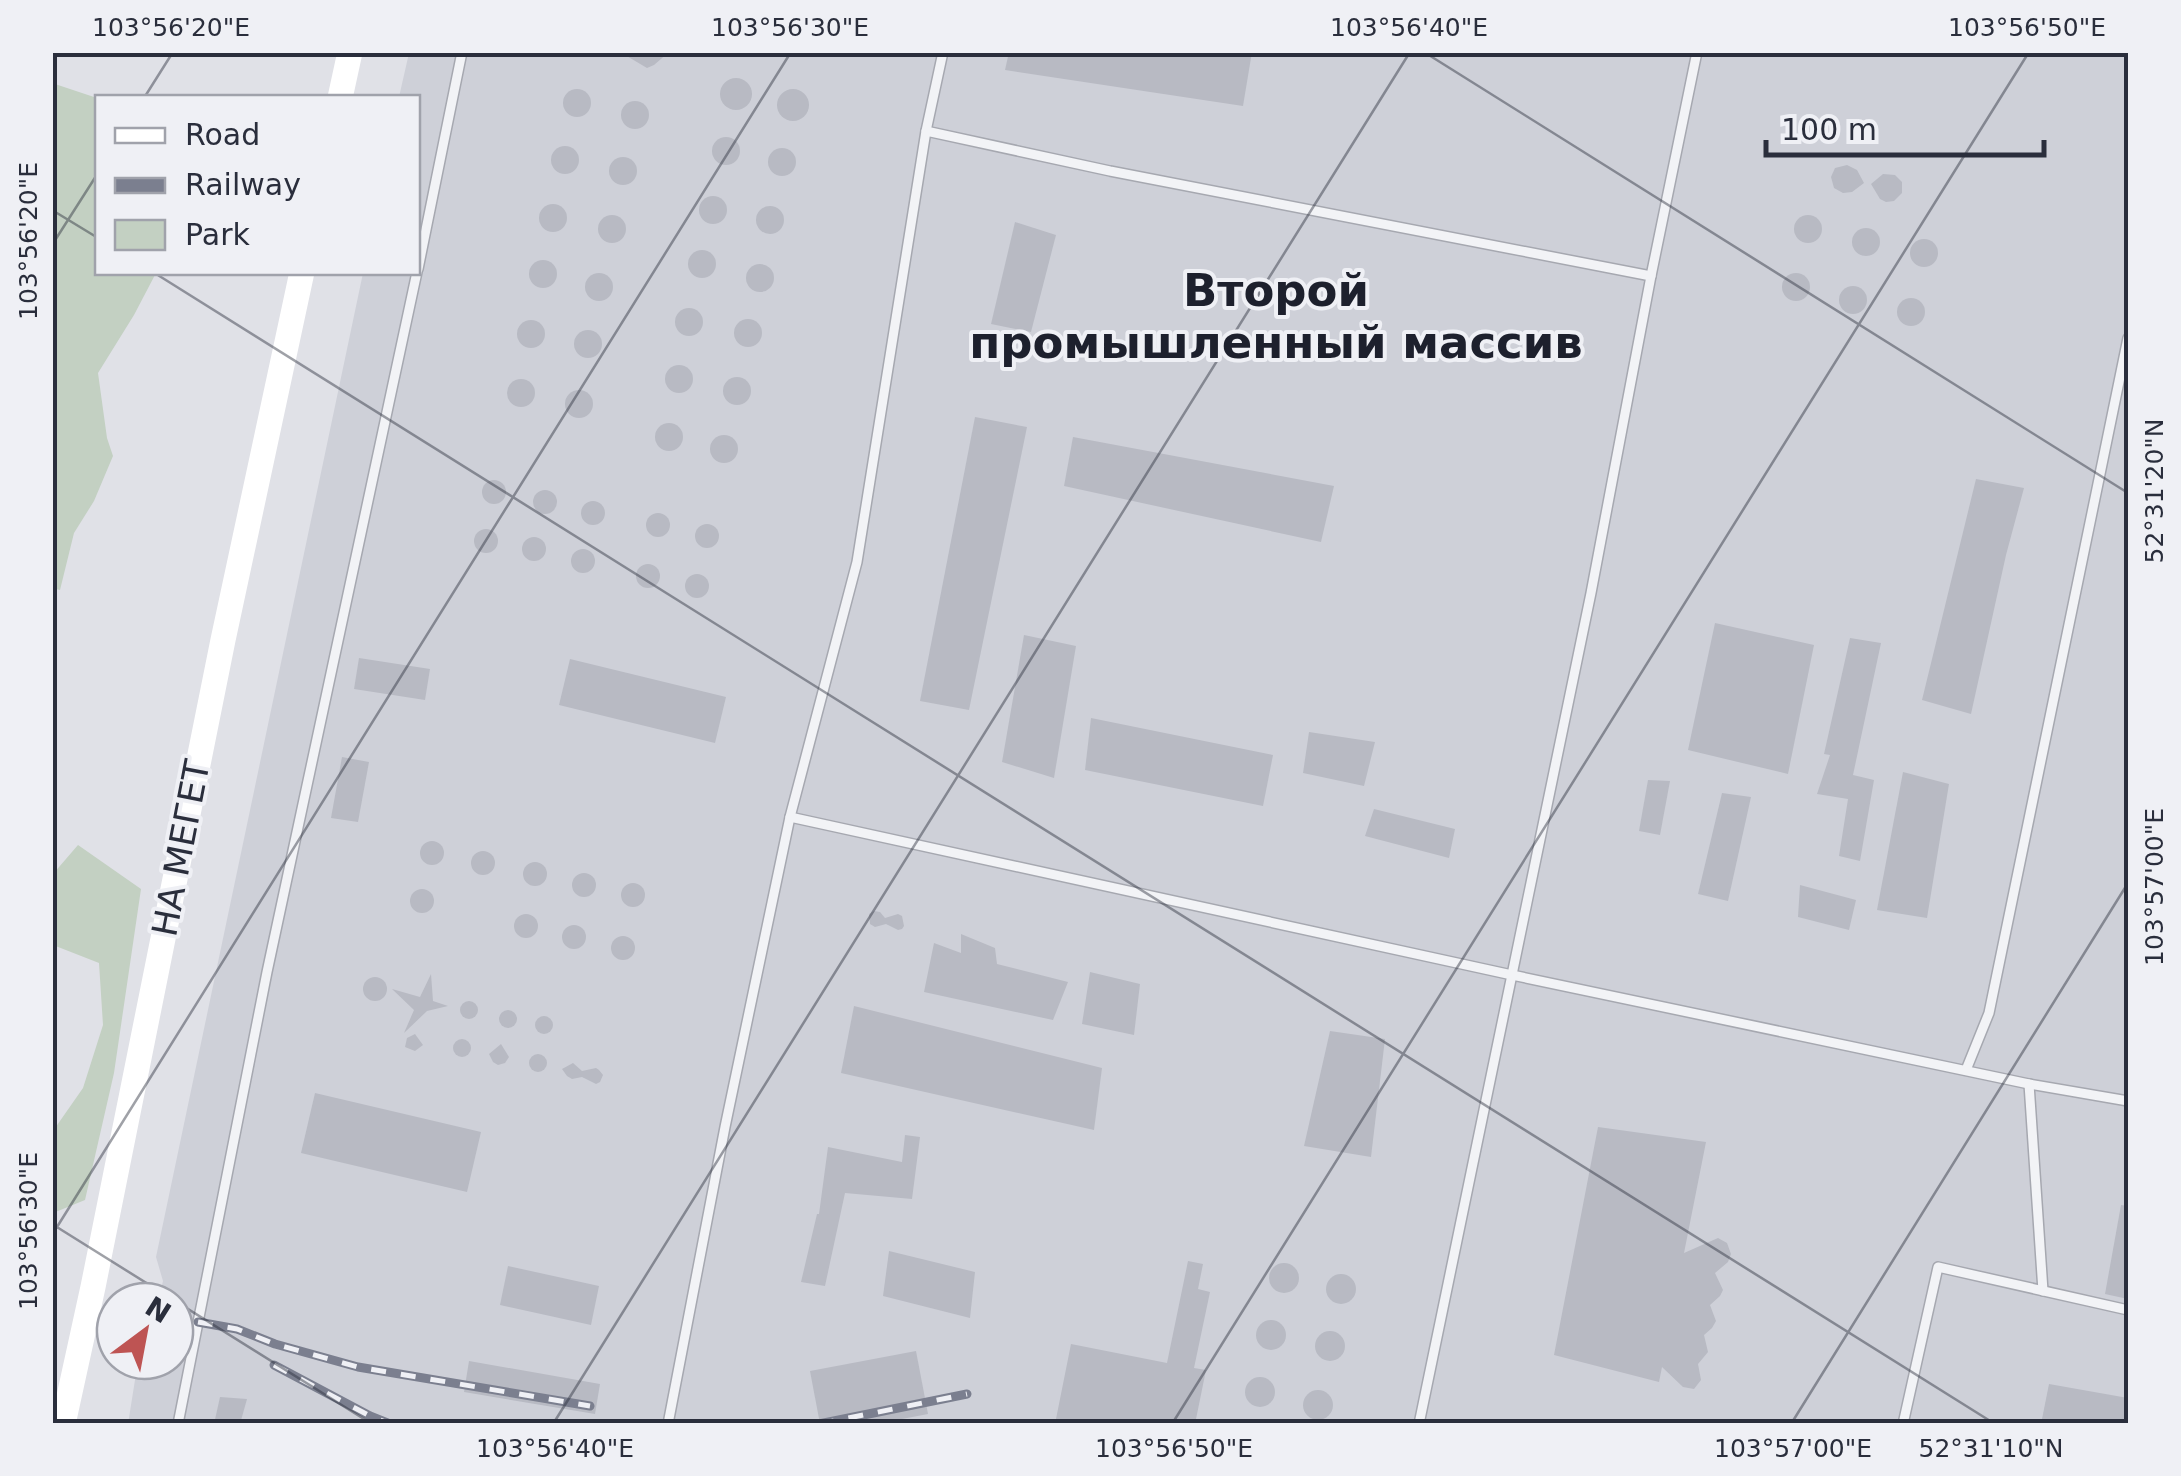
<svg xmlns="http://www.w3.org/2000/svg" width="2181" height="1476" viewBox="0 0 2181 1476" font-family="'DejaVu Sans',sans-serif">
	<rect width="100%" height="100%" fill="#e0e1e7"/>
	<!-- built -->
	<polygon fill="#ced0d8" points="409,53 2128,53 2128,1423 128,1424 138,1361 175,1361 175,1301 158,1301 163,1281 156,1257 363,273 418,272 418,98 399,97"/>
	<!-- green -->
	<g fill="#c3d0c2">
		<polygon points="52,83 97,98 98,272 156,273 134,315 98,373 107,438 113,456 94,501 74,533 60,590 52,588"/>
		<polygon points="78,845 141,889 114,1073 85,1200 53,1213 53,1131 83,1088 103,1025 99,963 53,945 53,874"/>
	</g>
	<!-- building -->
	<g fill="#b8bac3">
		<polygon points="620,52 669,52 654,65 647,68"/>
		<polygon points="1009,52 1252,52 1243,106 1005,70"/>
		<circle cx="736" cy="94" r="16"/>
		<circle cx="577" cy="103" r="14"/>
		<circle cx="793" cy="105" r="16"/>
		<circle cx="635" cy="115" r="14"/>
		<circle cx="726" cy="151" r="14"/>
		<circle cx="565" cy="160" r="14"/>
		<circle cx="782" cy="162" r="14"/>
		<circle cx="623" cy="171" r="14"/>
		<polygon points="1847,165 1857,170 1864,183 1852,192 1843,193 1834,188 1831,177 1835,168"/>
		<polygon points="1883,174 1895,175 1902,182 1902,193 1894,201 1886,202 1880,199 1871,184"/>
		<circle cx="713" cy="210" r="14"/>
		<circle cx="553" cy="218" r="14"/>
		<circle cx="770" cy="220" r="14"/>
		<circle cx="1808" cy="229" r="14"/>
		<circle cx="612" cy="229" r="14"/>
		<polygon points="1015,222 1056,235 1031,332 991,324"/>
		<circle cx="1866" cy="242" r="14"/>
		<circle cx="1924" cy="253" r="14"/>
		<circle cx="702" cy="264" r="14"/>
		<circle cx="543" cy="274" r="14"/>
		<circle cx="760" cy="278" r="14"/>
		<circle cx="1796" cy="287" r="14"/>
		<circle cx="599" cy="287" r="14"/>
		<circle cx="1853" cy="300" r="14"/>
		<circle cx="1911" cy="312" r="14"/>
		<circle cx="689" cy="322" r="14"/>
		<circle cx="748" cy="333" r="14"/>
		<circle cx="531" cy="334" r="14"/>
		<circle cx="588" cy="344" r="14"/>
		<circle cx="679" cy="379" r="14"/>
		<circle cx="737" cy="391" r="14"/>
		<circle cx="521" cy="393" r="14"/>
		<circle cx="579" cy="404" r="14"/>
		<polygon points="975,417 1027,427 969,710 920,701"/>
		<circle cx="669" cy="437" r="14"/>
		<circle cx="724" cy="449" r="14"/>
		<polygon points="1073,437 1334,486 1321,542 1064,486"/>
		<polygon points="1976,479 2024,488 2006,555 1971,714 1922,700"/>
		<circle cx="494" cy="492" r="12"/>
		<circle cx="545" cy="502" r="12"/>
		<circle cx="593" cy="513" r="12"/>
		<circle cx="658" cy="525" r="12"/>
		<circle cx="707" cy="536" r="12"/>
		<circle cx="486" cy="541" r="12"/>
		<circle cx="534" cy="549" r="12"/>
		<circle cx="583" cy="561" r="12"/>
		<circle cx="648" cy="576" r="12"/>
		<circle cx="697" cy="586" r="12"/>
		<polygon points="1715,623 1814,645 1788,774 1688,750"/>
		<polygon points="1024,635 1076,646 1054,778 1002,762"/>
		<polygon points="1850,638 1881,643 1853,775 1874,780 1860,861 1839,856 1848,799 1817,794 1830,755 1824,754"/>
		<polygon points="359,658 430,669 425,700 354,689"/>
		<polygon points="570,659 726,697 715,743 559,705"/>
		<polygon points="1091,718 1273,755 1263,806 1085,770"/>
		<polygon points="1309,732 1375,742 1364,786 1303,773"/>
		<polygon points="342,757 369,762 358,822 331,818"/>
		<polygon points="1903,772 1949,784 1927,918 1877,910"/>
		<polygon points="1648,780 1670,781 1660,835 1639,831"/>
		<polygon points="1722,793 1751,797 1728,901 1698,894"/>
		<polygon points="1374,809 1455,829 1449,858 1365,836"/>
		<circle cx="432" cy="853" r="12"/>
		<circle cx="483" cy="863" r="12"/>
		<circle cx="535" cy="874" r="12"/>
		<circle cx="584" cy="885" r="12"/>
		<circle cx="633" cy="895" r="12"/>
		<polygon points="1800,885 1856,900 1849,930 1798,917"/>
		<circle cx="422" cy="901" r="12"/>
		<polygon points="874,911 880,912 885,918 898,914 902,916 904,926 902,929 898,930 886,924 875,927 870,924 869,914"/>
		<circle cx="526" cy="926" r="12"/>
		<circle cx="574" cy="937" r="12"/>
		<polygon points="961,934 995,948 997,964 1068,982 1053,1020 924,992 934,943 961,953"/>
		<circle cx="623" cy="948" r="12"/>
		<polygon points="1090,972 1140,984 1134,1035 1082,1024"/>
		<polygon points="431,974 433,1001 448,1006 427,1011 404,1033 414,1010 392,989 420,997"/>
		<circle cx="375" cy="989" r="12"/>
		<circle cx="469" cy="1010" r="9"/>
		<polygon points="854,1006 1102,1068 1094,1130 841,1073"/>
		<circle cx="508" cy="1019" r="9"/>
		<circle cx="544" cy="1025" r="9"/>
		<polygon points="1330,1031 1385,1039 1371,1157 1304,1146"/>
		<polygon points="415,1034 423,1045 415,1051 405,1047 407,1038"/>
		<circle cx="462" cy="1048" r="9"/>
		<polygon points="501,1044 509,1057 505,1063 498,1065 493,1062 489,1054"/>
		<circle cx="538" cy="1063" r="9"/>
		<polygon points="573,1063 582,1071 596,1068 599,1070 603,1075 600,1082 596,1084 582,1077 572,1079 567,1076 562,1069"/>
		<polygon points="315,1093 481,1132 467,1192 301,1153"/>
		<polygon points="1598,1127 1706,1142 1684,1253 1718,1238 1727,1243 1731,1254 1728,1262 1715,1273 1723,1290 1720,1296 1710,1305 1716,1321 1712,1328 1704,1335 1708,1352 1698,1364 1701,1380 1694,1389 1683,1387 1662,1367 1659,1382 1554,1355"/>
		<polygon points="905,1135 920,1137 912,1199 845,1193 825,1286 801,1282 817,1214 819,1214 828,1147 902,1162"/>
		<polygon points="2121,1205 2128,1206 2128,1299 2105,1294"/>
		<polygon points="889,1251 975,1272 970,1318 883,1296"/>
		<polygon points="1188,1261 1203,1264 1198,1289 1210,1292 1194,1368 1206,1370 1195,1424 1055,1424 1071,1344 1167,1363"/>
		<circle cx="1284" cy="1278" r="15"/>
		<polygon points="508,1266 599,1286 591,1325 500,1305"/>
		<circle cx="1341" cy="1289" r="15"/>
		<circle cx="1271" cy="1335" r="15"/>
		<circle cx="1330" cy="1346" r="15"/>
		<polygon points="916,1351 928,1414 876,1424 820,1424 810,1371"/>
		<polygon points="469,1361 600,1384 595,1414 464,1392"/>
		<circle cx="1260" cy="1392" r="15"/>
		<polygon points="2049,1384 2128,1398 2128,1424 2041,1424"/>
		<circle cx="1318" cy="1405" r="15"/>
		<polygon points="220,1397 247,1399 240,1424 214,1424"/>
	</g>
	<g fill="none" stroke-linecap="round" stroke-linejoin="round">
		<!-- lane casing -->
		<g stroke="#a6a8b0" stroke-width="12">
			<g id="lane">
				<polyline points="926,131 1110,171 1651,276 1591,593 1419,1424"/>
				<polyline points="418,269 462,52"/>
				<polyline points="1651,276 1697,52"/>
				<polyline points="790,817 1512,975 2029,1084 2128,1101"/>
				<polyline points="1966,1070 1989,1013 2128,338"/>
				<polyline points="2029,1084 2043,1291"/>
				<polyline points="178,1424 267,972 417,272"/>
				<polyline points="668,1424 725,1127 790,817 857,562 926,131 943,52"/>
				<polyline points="1903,1424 1938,1267 2128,1310"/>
			</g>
		</g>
		<!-- lane -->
		<use href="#lane" stroke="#f2f3f6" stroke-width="9"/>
		<!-- secondary -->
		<g stroke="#fff" stroke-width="25">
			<polyline points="340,98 350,52"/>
			<polyline points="63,1424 93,1287 223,640 302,272"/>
		</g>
		<!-- rail casing -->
		<g stroke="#7b7f8f" stroke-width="9">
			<g id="rail">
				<polyline points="198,1322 237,1329 275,1344 358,1367 590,1406"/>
				<polyline points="274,1365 370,1416 390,1424"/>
				<polyline points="819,1424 967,1394"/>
			</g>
		</g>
		<!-- rail -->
		<use href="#rail" stroke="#eff0f5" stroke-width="5" stroke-dasharray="15" stroke-linecap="butt"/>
	</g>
	<!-- ticks -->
	<path fill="none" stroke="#2a2e3c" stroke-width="2.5" stroke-opacity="0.45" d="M1424 52 2128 493M144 98 173 52M52 210 98 238M52 245 98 173M153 272 1995 1424M52 1224 372 1424M52 1235 791 52M553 1424 1410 52M1172 1424 2029 52M1791 1424 2128 883"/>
	<g text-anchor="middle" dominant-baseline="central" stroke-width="8" stroke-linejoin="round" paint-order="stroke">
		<!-- street labels -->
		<g font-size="35" fill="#2a2e3c" stroke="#eff0f5">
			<text transform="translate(181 848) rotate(-79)">НА МЕГЕТ</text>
		</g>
		<!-- district labels -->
		<g font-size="45" font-weight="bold" fill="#1d202d" stroke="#eff0f5">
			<text x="1276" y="290">Второй<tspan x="1276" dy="52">промышленный массив</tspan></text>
		</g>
	</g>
	<!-- border -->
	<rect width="2181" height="1476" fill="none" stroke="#eff0f5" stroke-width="110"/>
	<!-- legend -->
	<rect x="95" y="95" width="325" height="180" fill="#eff0f5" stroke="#a0a2ab" stroke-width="2.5"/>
	<rect x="115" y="128" width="50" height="15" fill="#ffffff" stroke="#a0a2ab" stroke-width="2.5"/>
	<text x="185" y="145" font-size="30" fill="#2a2e3c">Road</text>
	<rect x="115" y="178" width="50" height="15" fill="#7b7f8f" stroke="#a0a2ab" stroke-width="2.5"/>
	<text x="185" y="195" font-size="30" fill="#2a2e3c">Railway</text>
	<rect x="115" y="220" width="50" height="30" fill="#c3d0c2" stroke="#a0a2ab" stroke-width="2.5"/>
	<text x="185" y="245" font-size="30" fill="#2a2e3c">Park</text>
	<!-- north arrow -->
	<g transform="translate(145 1331) rotate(32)"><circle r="48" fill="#eff0f5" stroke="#a0a2ab" stroke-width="2.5"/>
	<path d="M0-8L18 38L0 25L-18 38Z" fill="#be5453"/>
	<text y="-15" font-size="28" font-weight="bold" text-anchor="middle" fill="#2a2e3c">N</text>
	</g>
	<!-- scale -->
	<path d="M1766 140v15h278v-15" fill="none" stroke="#2a2e3c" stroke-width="5"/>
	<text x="1781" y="140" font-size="30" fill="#2a2e3c" stroke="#eff0f5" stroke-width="8" paint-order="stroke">100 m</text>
	<rect x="55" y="55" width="2071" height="1366" fill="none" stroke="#2a2e3c" stroke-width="4"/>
	<g font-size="25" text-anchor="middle" fill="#2a2e3c">
		<text x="171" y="36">103°56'20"E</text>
		<text x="790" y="36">103°56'30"E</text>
		<text x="1409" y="36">103°56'40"E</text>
		<text x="2027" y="36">103°56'50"E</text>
		<text transform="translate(28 241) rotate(-90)" y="9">103°56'20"E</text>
		<text transform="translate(2154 491) rotate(-90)" y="9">52°31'20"N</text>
		<text transform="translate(2154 887) rotate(-90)" y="9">103°57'00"E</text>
		<text transform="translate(28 1231) rotate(-90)" y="9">103°56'30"E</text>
		<text x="555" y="1457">103°56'40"E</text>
		<text x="1174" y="1457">103°56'50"E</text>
		<text x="1793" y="1457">103°57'00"E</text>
		<text x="1991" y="1457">52°31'10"N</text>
	</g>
</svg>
